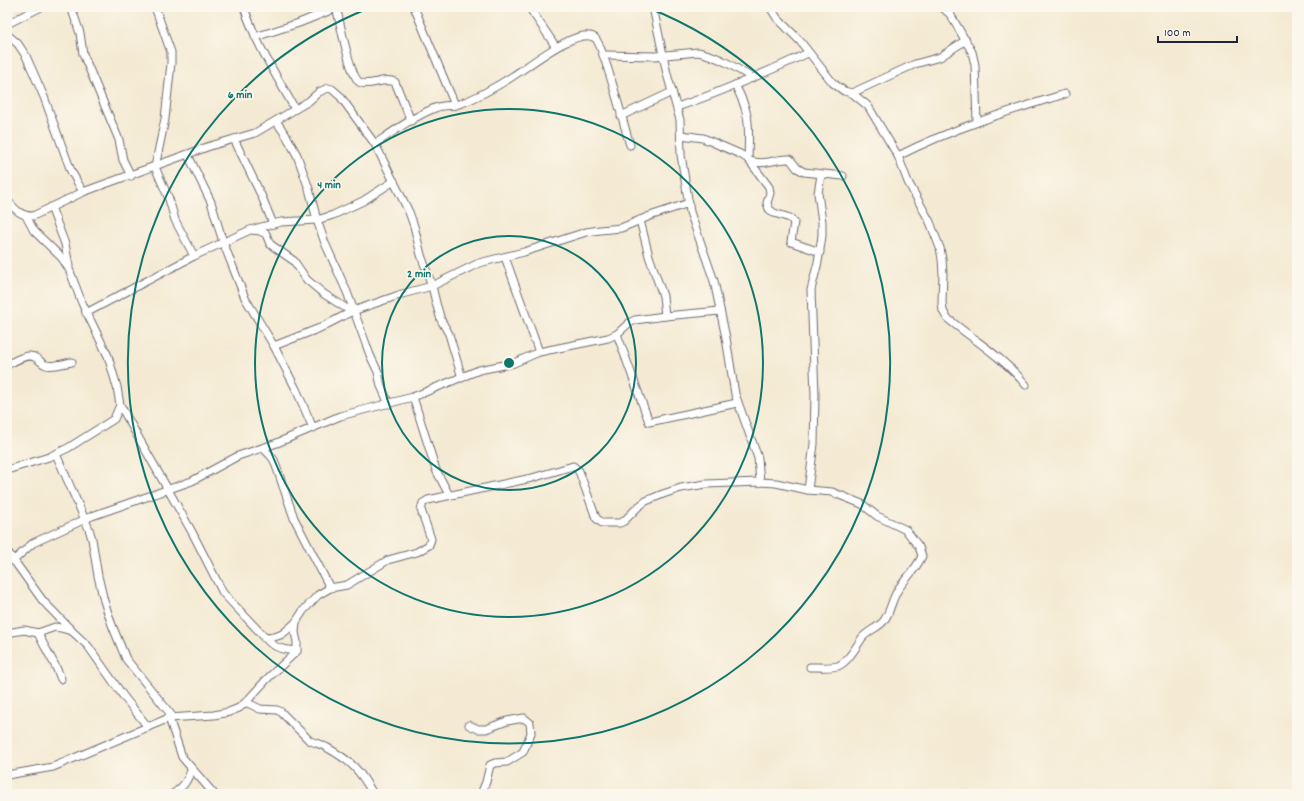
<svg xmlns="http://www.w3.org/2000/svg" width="1304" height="801" viewBox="0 0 1304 801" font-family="Dekko,sans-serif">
	<rect width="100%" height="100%" fill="#fbf7ec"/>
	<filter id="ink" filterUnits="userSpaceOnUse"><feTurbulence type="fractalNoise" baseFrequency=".025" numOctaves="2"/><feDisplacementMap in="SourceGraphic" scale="8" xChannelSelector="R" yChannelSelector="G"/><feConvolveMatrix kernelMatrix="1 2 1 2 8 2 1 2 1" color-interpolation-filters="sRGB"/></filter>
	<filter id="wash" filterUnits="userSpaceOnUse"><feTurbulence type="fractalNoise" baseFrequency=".012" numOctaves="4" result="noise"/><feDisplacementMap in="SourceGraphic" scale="16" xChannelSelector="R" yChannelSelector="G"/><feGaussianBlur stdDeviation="0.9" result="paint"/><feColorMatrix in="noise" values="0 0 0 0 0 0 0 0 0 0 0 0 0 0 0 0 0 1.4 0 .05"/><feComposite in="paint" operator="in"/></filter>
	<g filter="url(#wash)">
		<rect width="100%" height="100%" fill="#f4ead3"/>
	</g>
	<g filter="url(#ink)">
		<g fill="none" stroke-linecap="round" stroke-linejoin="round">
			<!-- minor casing -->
			<g stroke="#6c6870" stroke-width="9">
				<g id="minor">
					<polyline points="71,7 80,33 83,54 119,140 123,160 131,176"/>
					<polyline points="155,7 168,44 171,52 171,63 165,119 155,167 169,199 175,220 194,256"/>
					<path d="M244 7C256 44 276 75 295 109"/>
					<path d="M336 7C340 20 350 80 361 83 372 86 384 77 395 82L411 121"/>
					<polyline points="414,7 455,105"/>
					<polyline points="529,7 556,47"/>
					<polyline points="653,7 667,74 680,120 681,155 690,212 714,281 726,338 735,394 758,458 760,482"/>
					<path d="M770 7 777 18 800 41 833 83 844 91 852 93 868 106 898 156 908 182 930 222 940 248 942 259 943 274 942 302 943 311 947 318C974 340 1004 358 1026 385"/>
					<polyline points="942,7 950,14 972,52 975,65 977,122"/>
					<polyline points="7,24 41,7"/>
					<polyline points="255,37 299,23 336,8"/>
					<polyline points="7,38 10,37 18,44 26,56 44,97 71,171 83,192"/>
					<path d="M603 55 655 56 698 52C718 56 735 67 752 78"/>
					<path d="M735 85C751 114 749 127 748 159"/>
					<polyline points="852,93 915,64 940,57 966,40"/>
					<path d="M677 107C722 92 765 73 808 53"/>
					<polyline points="621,116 672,92"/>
					<polyline points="276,121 287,137 297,155 302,169 309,189 317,220 325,243 347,292 370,355 378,372 381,386 389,404"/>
					<polyline points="681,135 703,138 740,154 748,159 769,187 770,193 767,203 769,209 774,213 790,218 794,222 791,242 820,252"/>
					<polyline points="234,139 262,197 273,224"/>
					<path d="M375 144C394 131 413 117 435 108 442 105 449 106 456 105 473 100 498 86 513 76 529 66 578 26 595 38 603 44 625 129 630 145"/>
					<polyline points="188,155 211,202 223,242 245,298 274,346 296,389 313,428"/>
					<path d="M898 156C951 129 1008 111 1065 94"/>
					<path d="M750 161C766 166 775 158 790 159L797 168 804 172 843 176"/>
					<path d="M7 200C15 209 20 216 33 216L83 192 210 146 255 133 309 101 319 92 328 88 332 89 340 96 375 144 409 212 414 226 421 255 432 286 436 303 441 320 449 334 462 378"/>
					<polyline points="51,207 65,244 69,266"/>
					<path d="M26 216 34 231 62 258 69 269 82 303 108 356 117 387 120 405 192 532 223 593 270 643C278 649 287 650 297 651"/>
					<polyline points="640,220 649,256 663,296 665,316"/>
					<polyline points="252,230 260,231 266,234 270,244 294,261 307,280 324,294 352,312"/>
					<polyline points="505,257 539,352"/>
					<polyline points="86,313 194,256 250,230 281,222 317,220 333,215 363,201 394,181"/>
					<polyline points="617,334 649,422 737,403"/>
					<polyline points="274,346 320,328 353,311 402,294 432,286 479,263 524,252 586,232 600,230 621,228 650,216 689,203"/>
					<path d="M7 365C15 361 28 352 36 358 40 360 42 364 46 365 54 367 64 363 72 362"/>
					<polyline points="413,397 436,470 449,495"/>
					<polyline points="263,448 270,455 274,460 294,518 330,588"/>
					<polyline points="56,454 89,529 92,539 98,576 104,601 112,625 126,659 173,717"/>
					<polyline points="7,470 49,457 68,448 114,419 120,405"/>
					<polyline points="808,490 814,444 815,395 811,290 818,262 822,236 822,222 818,193 821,175"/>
					<polyline points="7,551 43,601 73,632 88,646 124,697 148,727"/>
					<polyline points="13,561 33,543 92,516 192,481 238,456 277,443 340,416 413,397 479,370 514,363 539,352 608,338 617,334 629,323 635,320 665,316 720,311"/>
					<polyline points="7,633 24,630 38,633 55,627 61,628 71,631"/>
					<path d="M38 633C45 649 55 662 61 679"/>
					<path d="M264 638C282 637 283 634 296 622"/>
					<path d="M246 702 260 709 277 710 281 712 309 740C314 743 321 744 326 747 351 761 360 770 373 794"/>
					<polyline points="169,718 182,757 214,794"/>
					<polyline points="469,725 478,729 486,729 507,721 524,718 530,723 531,733 523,752 507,762 495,763 490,765 486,782 481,794"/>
					<path d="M7 775 53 767 169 718 214 715 229 712 239 708 246 702 267 679 297 651V642L295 632 296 622 303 611 318 595 330 588 347 585 388 560 417 552 429 545 431 539 421 510 423 503 428 500 532 478 573 466 579 471 596 518 602 523H620L624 521 638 507 646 501 663 494 681 488 706 484 760 482 776 483 808 490 832 492 862 504 877 516 906 530 919 547 922 556C917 568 906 578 899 588 892 598 891 610 885 619 881 627 868 630 862 638 856 647 848 662 838 666 830 668 819 667 810 667"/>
					<path d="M173 794C183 787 188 781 191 769"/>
				</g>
			</g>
			<!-- minor -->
			<use href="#minor" stroke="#fff" stroke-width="7"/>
		</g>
	</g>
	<!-- distance rings -->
	<g fill="none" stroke="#0f766e" stroke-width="2">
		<circle cx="509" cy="363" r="127"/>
		<circle cx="509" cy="363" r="254"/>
		<path d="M646 7A381 381 0 1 1 372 7"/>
	</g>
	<circle cx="509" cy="363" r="6" fill="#0f766e" stroke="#fbf7ec" stroke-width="2"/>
	<g font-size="12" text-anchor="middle" font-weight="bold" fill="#0f766e" stroke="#fbf7ec" stroke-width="3.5" stroke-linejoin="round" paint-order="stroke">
		<text x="240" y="98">6 min</text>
		<text x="329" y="188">4 min</text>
		<text x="419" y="277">2 min</text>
	</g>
	<!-- margin -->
	<rect width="1304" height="801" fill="none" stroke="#fbf7ec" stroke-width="24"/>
	<!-- scale -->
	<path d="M1158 36v6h79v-6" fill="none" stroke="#22223b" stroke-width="2"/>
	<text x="1164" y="36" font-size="12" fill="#22223b" stroke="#fbf7ec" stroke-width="3" paint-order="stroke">100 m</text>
</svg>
